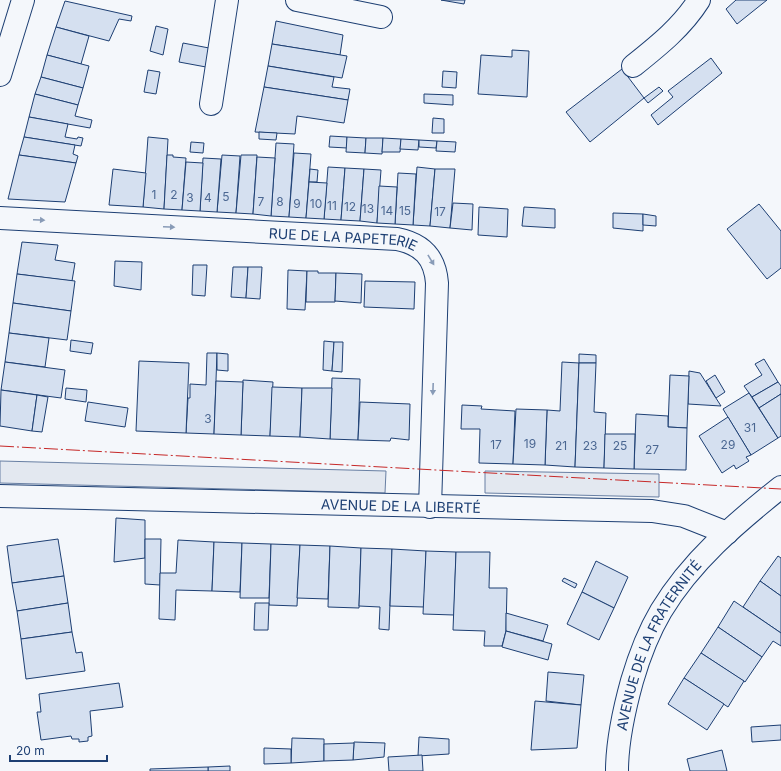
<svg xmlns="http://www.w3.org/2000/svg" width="781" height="771" viewBox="0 0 781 771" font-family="Inter,sans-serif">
	<rect width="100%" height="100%" fill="#f4f7fb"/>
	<!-- parking -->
	<g fill="#e3e8f0" stroke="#687fa3">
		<polygon points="0,461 386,471 385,493 0,483"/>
		<polygon points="485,471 659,474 659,497 485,493"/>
	</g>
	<!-- building -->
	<g fill="#d5e0f0" stroke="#1d3f73">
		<polygon points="441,0 465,0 464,4"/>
		<polygon points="736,0 767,0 737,24 726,9"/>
		<polygon points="65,1 132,16 131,21 119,19 109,41 56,27"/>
		<polygon points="276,21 343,35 340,55 272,44"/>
		<polygon points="156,26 168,29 163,55 150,51"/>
		<polygon points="56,27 89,36 81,64 47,55"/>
		<polygon points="183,43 209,48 206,67 179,62"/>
		<polygon points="272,44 347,56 342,78 268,66"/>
		<polygon points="512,50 529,51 527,97 478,94 481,55 512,57"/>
		<polygon points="47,55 89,66 83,88 41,77"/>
		<polygon points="711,58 722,73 658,125 651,115 673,97 668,91"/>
		<polygon points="268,66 334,77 332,87 350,89 348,100 264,87"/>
		<polygon points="622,69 644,98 590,142 566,112"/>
		<polygon points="148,70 160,72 156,94 144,92"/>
		<polygon points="443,71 457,72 456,88 442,87"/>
		<polygon points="41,77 83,88 78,105 35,94"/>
		<polygon points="264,87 348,100 344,123 297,116 295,134 255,132"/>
		<polygon points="659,87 663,91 648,103 644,98"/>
		<polygon points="35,94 78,105 75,116 92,120 90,128 29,117"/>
		<polygon points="424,94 453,95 453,105 424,103"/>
		<polygon points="29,117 68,124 65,137 77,139 78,137 83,138 81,146 24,137"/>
		<polygon points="433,118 444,119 444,133 432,133"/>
		<polygon points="259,132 277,133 276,140 259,139"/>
		<polygon points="330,136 347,137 347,148 329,147"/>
		<polygon points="24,137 75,145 73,154 78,156 76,163 19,155"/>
		<polygon points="148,137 168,139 164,209 143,207"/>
		<polygon points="347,137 366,138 365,153 346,152"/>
		<polygon points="366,138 383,138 382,154 365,153"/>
		<polygon points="383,138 401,139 400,152 382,152"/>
		<polygon points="401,139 419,140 418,150 400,149"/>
		<polygon points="419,140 437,141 436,148 419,147"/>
		<polygon points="437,141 456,142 455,152 436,151"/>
		<polygon points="191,142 204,143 203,153 190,152"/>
		<polygon points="276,143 294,144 289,217 271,216"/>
		<polygon points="294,153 311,154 306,218 289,217"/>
		<polygon points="19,155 76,163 65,202 8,199"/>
		<polygon points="167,155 173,155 173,157 186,158 182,210 164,209"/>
		<polygon points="222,155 240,156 236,213 217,212"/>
		<polygon points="241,155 257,155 253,214 236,213"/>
		<polygon points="257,157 275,158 271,216 253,214"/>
		<polygon points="203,158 221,159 217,212 200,211"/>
		<polygon points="186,162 203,163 200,211 182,210"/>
		<polygon points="328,167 345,168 341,220 324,219"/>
		<polygon points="417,167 435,169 430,226 413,225"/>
		<polygon points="345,168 364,169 360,221 341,220"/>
		<polygon points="113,169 146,173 143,207 109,205"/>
		<polygon points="310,169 318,170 317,182 309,182"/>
		<polygon points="364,169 381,170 377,223 360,221"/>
		<polygon points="435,169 455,169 450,228 430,226"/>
		<polygon points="398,173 416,174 413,225 395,224"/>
		<polygon points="309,182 327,183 324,219 306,218"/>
		<polygon points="379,186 397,187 395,224 377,223"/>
		<polygon points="453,203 473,204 472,230 450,228"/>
		<polygon points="759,204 781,231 781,268 767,279 727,229"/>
		<polygon points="479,207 508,209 507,237 478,235"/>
		<polygon points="524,207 555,209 555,228 522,226"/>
		<polygon points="613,213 643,214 643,231 613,228"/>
		<polygon points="643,214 656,216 656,226 643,225"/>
		<polygon points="22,242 58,245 55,260 75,263 72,281 17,274"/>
		<polygon points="115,261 142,262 141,290 114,286"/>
		<polygon points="193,265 207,265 205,296 192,295"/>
		<polygon points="233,267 248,267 246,298 231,297"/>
		<polygon points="248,267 262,267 260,299 246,298"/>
		<polygon points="288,270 307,271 305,310 287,309"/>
		<polygon points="307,271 318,271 318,273 336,273 335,302 306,302"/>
		<polygon points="336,273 362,274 361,303 335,301"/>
		<polygon points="17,274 75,281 71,311 13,303"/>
		<polygon points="365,281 415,282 414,309 364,307"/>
		<polygon points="13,303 71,311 67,340 9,333"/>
		<polygon points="9,333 49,338 45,367 5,362"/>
		<polygon points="71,340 93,343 91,354 70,351"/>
		<polygon points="324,341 334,342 332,371 323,370"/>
		<polygon points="334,342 343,342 342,372 332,371"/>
		<polygon points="207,353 217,353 214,434 186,433 188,398 190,398 190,384 206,385"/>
		<polygon points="217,353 228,354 228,371 217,370"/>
		<polygon points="579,354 596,355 596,363 579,363"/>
		<polygon points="764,359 778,382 752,397 744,386 762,375 755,364"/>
		<polygon points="139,361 189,363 186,433 136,431"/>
		<polygon points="5,362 65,370 61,398 1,390"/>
		<polygon points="562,362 579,363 575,467 545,465 547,410 560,411"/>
		<polygon points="579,363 596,363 594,412 606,413 604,468 575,467"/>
		<polygon points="689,371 700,373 721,406 688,404"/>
		<polygon points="670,375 689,376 687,428 668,427"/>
		<polygon points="715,375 725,392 716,398 706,381"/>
		<polygon points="332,378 360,379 358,440 330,439"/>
		<polygon points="243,380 273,382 270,436 241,435"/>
		<polygon points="216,381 243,382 241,435 214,434"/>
		<polygon points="778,382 781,386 781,394 759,408 752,397"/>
		<polygon points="272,387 302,388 300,437 270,436"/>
		<polygon points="66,388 87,390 86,402 65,399"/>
		<polygon points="302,388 332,388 330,439 300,437"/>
		<polygon points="1,390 37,395 32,431 0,426"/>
		<polygon points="749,393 778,438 751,455 723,409"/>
		<polygon points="781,394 781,436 778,438 759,408"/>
		<polygon points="37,395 48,397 42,432 32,431"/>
		<polygon points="88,402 128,408 125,427 85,421"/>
		<polygon points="360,402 410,404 409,440 391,438 390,441 358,440"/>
		<polygon points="462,405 482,406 481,409 515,411 513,464 479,463 480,429 461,429"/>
		<polygon points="516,409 547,410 545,465 513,464"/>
		<polygon points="636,414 668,416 668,427 687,428 686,470 634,469"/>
		<polygon points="728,417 751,455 746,457 749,461 736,469 734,465 722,473 699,436"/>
		<polygon points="605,434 635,434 634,469 604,468"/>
		<polygon points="116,518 145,520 145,558 114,562"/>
		<polygon points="58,539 64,576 12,583 7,546"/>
		<polygon points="145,539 161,539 160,585 145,584"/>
		<polygon points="178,540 214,542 212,591 176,590 175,620 159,619 160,573 176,573"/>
		<polygon points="214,542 242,543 240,592 212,591"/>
		<polygon points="242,543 271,544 269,598 240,598"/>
		<polygon points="271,544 300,545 297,606 269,605"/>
		<polygon points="300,545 330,546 328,599 297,598"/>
		<polygon points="330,546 361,548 359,608 328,607"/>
		<polygon points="361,548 392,549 389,630 379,629 380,607 359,606"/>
		<polygon points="392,549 426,551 424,607 390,606"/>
		<polygon points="426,551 456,552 454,615 423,614"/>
		<polygon points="456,552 490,552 489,588 507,588 506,631 502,646 484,646 485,631 453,630"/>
		<polygon points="778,556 781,558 781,596 760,581"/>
		<polygon points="596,561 628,577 614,608 582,592"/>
		<polygon points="64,576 68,603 17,611 12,583"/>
		<polygon points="564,578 577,584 575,588 562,581"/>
		<polygon points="760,581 781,596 781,633 743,607"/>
		<polygon points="582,592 614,608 599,640 567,624"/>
		<polygon points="734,601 781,633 781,646 773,641 762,657 718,627"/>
		<polygon points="68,603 72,632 21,639 17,611"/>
		<polygon points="255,603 269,603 268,630 254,630"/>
		<polygon points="506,613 548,625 543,641 506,631"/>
		<polygon points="718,627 762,657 745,682 701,653"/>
		<polygon points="506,631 552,644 548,660 502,647"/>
		<polygon points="72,632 76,653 82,652 85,671 26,679 21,639"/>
		<polygon points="701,653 744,681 728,707 684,678"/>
		<polygon points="548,672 584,675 581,705 546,701"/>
		<polygon points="684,678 724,704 707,730 668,704"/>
		<polygon points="119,683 123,707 90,711 92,736 88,737 88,741 79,742 79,739 72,739 71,736 41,740 37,712 41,712 39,694"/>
		<polygon points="535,701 581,705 577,748 531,750"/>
		<polygon points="781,725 781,740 752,742 751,727"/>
		<polygon points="419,737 449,739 449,754 418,756"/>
		<polygon points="292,738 324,739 324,761 291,763"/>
		<polygon points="354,742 385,743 384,757 353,760"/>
		<polygon points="354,743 353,760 324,761 324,744"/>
		<polygon points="264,748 291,749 291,763 264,764"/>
		<polygon points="722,750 727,771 690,771 687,759"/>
		<polygon points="422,755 423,771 389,771 388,757"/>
		<polygon points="230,766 230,771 208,771 208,767"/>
		<polygon points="208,767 208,771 150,771 150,769"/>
	</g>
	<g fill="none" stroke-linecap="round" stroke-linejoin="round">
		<!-- minor casing -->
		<g stroke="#1d3f73" stroke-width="24">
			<g id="minor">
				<polyline points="297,0 381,17"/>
				<path d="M633 66C658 46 682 27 699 0"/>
				<polyline points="0,75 23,0"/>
				<polyline points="211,104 227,0"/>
				<path id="s1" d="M0 218 397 239C422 244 435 257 437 283L430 507"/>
				<path id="s2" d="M0 496 652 511 684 516 727 533"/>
				<path id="s3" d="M617 771C617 741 624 710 632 681 639 657 648 633 661 611 691 561 736 523 781 487"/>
			</g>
		</g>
		<!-- minor -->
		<use href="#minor" stroke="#f4f7fb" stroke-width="22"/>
		<!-- power -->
		<polyline stroke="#c62828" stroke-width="1" stroke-dasharray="14 3 2 3" stroke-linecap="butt" points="0,446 781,489"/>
	</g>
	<!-- one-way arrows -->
	<defs><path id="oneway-solid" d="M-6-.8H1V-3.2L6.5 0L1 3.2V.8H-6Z"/></defs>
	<g fill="#889bb7">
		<use href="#oneway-solid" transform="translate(39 220) rotate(3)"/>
		<use href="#oneway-solid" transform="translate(169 227) rotate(3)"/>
		<use href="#oneway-solid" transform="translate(431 260) rotate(59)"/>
		<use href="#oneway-solid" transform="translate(433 389) rotate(92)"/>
	</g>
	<g text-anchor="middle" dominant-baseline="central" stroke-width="3" stroke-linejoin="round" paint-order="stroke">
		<!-- number labels -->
		<g font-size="12" fill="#4b6792">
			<text x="154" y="194">1</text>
			<text x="174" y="194">2</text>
			<text x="226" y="196">5</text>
			<text x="190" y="197">3</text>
			<text x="208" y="197">4</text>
			<text x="261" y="201">7</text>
			<text x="280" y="201">8</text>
			<text x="297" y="203">9</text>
			<text x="316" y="203">10</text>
			<text x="332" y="205">11</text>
			<text x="350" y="206">12</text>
			<text x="368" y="208">13</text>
			<text x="387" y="210">14</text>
			<text x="405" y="210">15</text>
			<text x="440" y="211">17</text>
			<text x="208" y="418">3</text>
			<text x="750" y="427">31</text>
			<text x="530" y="443">19</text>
			<text x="496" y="444">17</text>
			<text x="728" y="444">29</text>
			<text x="561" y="445">21</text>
			<text x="590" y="445">23</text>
			<text x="620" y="445">25</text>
			<text x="652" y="449">27</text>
		</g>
		<!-- street labels -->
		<g font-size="14" fill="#1d3f73" stroke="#f4f7fb">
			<text stroke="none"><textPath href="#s1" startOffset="344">RUE DE LA PAPETERIE</textPath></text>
			<text stroke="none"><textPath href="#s2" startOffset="401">AVENUE DE LA LIBERTÉ</textPath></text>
			<text stroke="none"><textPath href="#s3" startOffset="135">AVENUE DE LA FRATERNITÉ</textPath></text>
		</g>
	</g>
	<!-- scale -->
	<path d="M10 755v6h97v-6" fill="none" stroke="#1d3f73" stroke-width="2"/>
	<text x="16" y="755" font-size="12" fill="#1d3f73" stroke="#f4f7fb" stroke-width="3" paint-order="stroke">20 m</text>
</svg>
